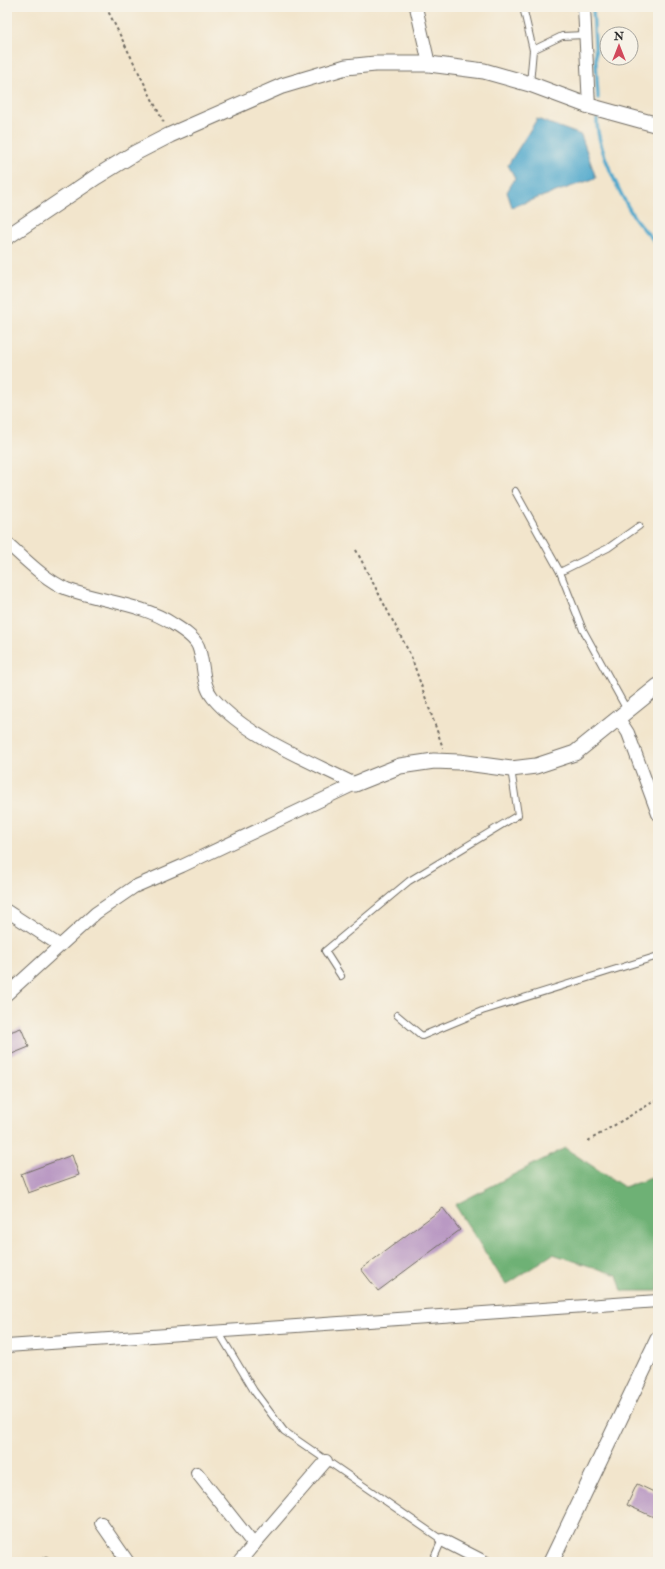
<svg xmlns="http://www.w3.org/2000/svg" width="665" height="1569" viewBox="0 0 665 1569" font-family="'IM FELL Double Pica',serif">
	<rect width="100%" height="100%" fill="#f7f3e8"/>
	<filter id="ink" filterUnits="userSpaceOnUse"><feTurbulence type="fractalNoise" baseFrequency=".025" numOctaves="2"/><feDisplacementMap in="SourceGraphic" scale="8" xChannelSelector="R" yChannelSelector="G"/><feConvolveMatrix kernelMatrix="1 2 1 2 8 2 1 2 1" color-interpolation-filters="sRGB"/></filter>
	<filter id="wash" filterUnits="userSpaceOnUse"><feTurbulence type="fractalNoise" baseFrequency=".012" numOctaves="4" result="noise"/><feDisplacementMap in="SourceGraphic" scale="16" xChannelSelector="R" yChannelSelector="G"/><feGaussianBlur stdDeviation="0.9" result="paint"/><feColorMatrix in="noise" values="0 0 0 0 0 0 0 0 0 0 0 0 0 0 0 0 0 1.4 0 .05"/><feComposite in="paint" operator="in"/></filter>
	<g filter="url(#wash)">
		<rect width="100%" height="100%" fill="#f2e5cc"/>
		<!-- forest -->
		<polygon fill="#6eb174" stroke="#4c6e50" points="565,1148 624,1187 658,1176 658,1291 622,1291 617,1275 553,1254 506,1285 455,1205"/>
		<!-- water -->
		<polygon fill="#4fa8cc" stroke="#3d6a7c" points="537,119 581,135 596,178 512,207 507,192 515,178 508,165"/>
		<g fill="none" stroke-linecap="round" stroke-linejoin="round">
			<!-- stream -->
			<g stroke="#4fa8cc" stroke-width="3.5">
				<polyline points="593,7 598,98"/>
				<path d="M597 119C596 146 620 194 634 217 641 227 650 236 658 245"/>
			</g>
		</g>
		<g id="blocks">
			<!-- building -->
			<g fill="#b999c3">
				<polygon points="21,1028 29,1047 7,1056 7,1033"/>
				<polygon points="72,1155 79,1175 28,1193 21,1174"/>
				<polygon points="443,1208 460,1230 378,1291 361,1269"/>
				<polygon points="637,1484 658,1494 658,1519 627,1505"/>
			</g>
		</g>
	</g>
	<g filter="url(#ink)">
		<use href="#blocks" fill-opacity="0" stroke="#716c63" stroke-width="1"/>
		<g fill="none" stroke-linecap="round" stroke-linejoin="round">
			<!-- service casing -->
			<g stroke="#716c63" stroke-width="8">
				<g id="service">
					<polyline points="523,7 533,50 530,84"/>
					<polyline points="533,50 562,36 585,35"/>
					<polyline points="515,491 560,572 583,630 627,710"/>
					<polyline points="560,572 608,548 639,526"/>
					<polyline points="341,976 325,951 409,881 518,815 511,769"/>
					<polyline points="397,1015 422,1036 482,1011 658,956"/>
					<polyline points="218,1331 254,1391 284,1431 442,1540 432,1562"/>
					<polyline points="46,1560 48,1562"/>
				</g>
			</g>
			<!-- minor casing -->
			<g stroke="#716c63" stroke-width="14">
				<g id="minor">
					<polyline points="416,7 429,64"/>
					<polyline points="584,7 589,106"/>
					<path d="M7 543C25 559 45 580 67 589 102 602 141 603 173 624 181 629 194 637 198 646 205 663 201 684 213 698 245 736 310 761 355 784"/>
					<polyline points="619,719 628,733 658,814"/>
					<polyline points="7,911 59,945"/>
					<polyline points="7,994 96,913 134,887 182,866 355,784"/>
					<polyline points="7,1346 658,1301"/>
					<polyline points="197,1473 254,1545"/>
					<polyline points="101,1523 128,1562"/>
					<polyline points="442,1540 485,1562"/>
					<polyline points="239,1562 326,1461"/>
				</g>
			</g>
			<!-- tertiary casing -->
			<g stroke="#716c63" stroke-width="17">
				<g id="tertiary">
					<polyline points="7,237 96,177 135,153 170,135 282,86 346,67 375,64 429,64 484,71 530,84 589,106 658,125"/>
					<polyline points="355,784 400,766 434,761 459,762 511,769 536,766 575,753 658,686"/>
					<polyline points="551,1562 658,1339"/>
				</g>
			</g>
			<!-- path -->
			<g stroke="#716c63" stroke-width="2" stroke-dasharray="3 3" stroke-linecap="butt">
				<polyline points="106,7 164,123"/>
				<polyline points="356,550 411,656 443,748"/>
				<polyline points="588,1141 658,1099"/>
			</g>
			<!-- service -->
			<use href="#service" stroke="#fff" stroke-width="6"/>
			<!-- minor -->
			<use href="#minor" stroke="#fff" stroke-width="12"/>
			<!-- tertiary -->
			<use href="#tertiary" stroke="#fff" stroke-width="15"/>
		</g>
	</g>
	<!-- margin -->
	<rect width="665" height="1569" fill="none" stroke="#f7f3e8" stroke-width="24"/>
	<!-- north arrow -->
	<g transform="translate(619 46)"><circle r="19" fill="#f7f3e8" stroke="#a5a39c"/>
	<path d="M0-3L7 15L0 10L-7 15Z" fill="#d1495b"/>
	<text y="-6" font-size="11" font-weight="bold" text-anchor="middle" fill="#2b2b2b">N</text>
	</g>
</svg>
